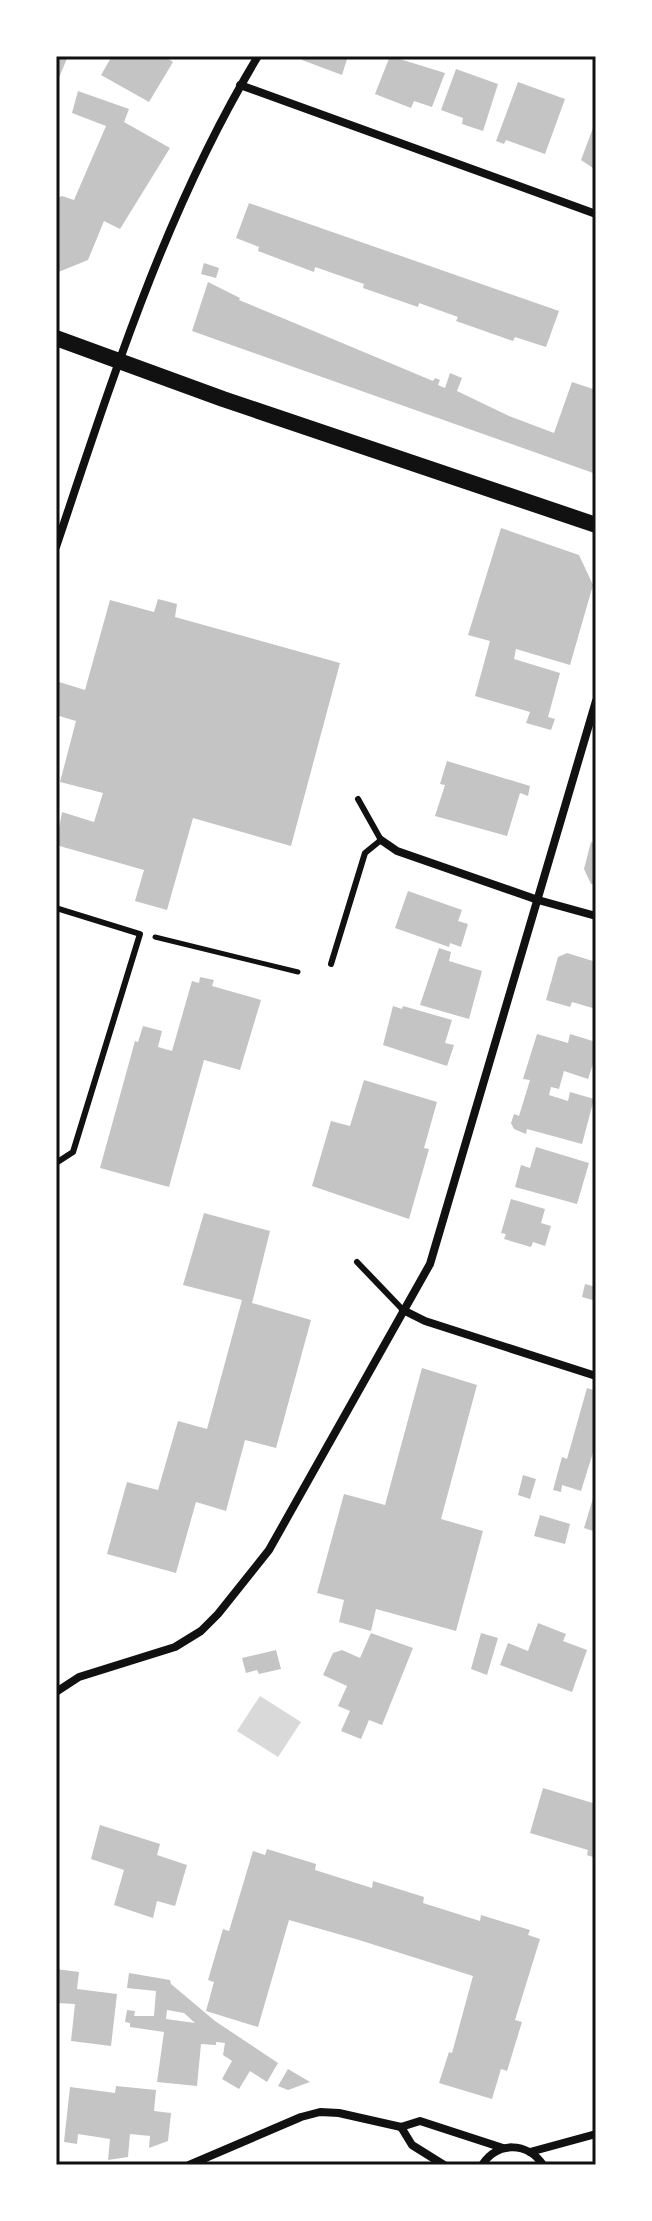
<svg xmlns="http://www.w3.org/2000/svg" width="652" height="2221" viewBox="0 0 652 2221" font-family="'Open Sans',sans-serif">
	<rect width="100%" height="100%" fill="#fff"/>
	<!-- water -->
	<polygon fill="#d9d9d9" points="260,1696 301,1722 278,1757 237,1731"/>
	<!-- building -->
	<g fill="#c4c4c4" fill-rule="evenodd">
		<polygon points="56,56 68,56 56,85"/>
		<polygon points="112,56 164,56 173,62 149,102 101,75"/>
		<polygon points="303,56 348,56 342,75 302,60"/>
		<polygon points="390,56 445,73 432,107 414,101 411,108 375,94"/>
		<polygon points="456,69 498,84 483,131 462,124 463,118 441,110"/>
		<polygon points="518,82 565,99 545,154 506,140 504,144 496,141"/>
		<polygon points="78,91 129,109 124,122 170,148 120,229 104,221 88,260 56,273 56,198 62,196 74,200 106,126 72,113"/>
		<polygon points="596,120 596,170 581,160"/>
		<polygon points="249,203 559,311 546,347 515,337 513,341 456,321 458,317 419,303 418,307 363,288 364,284 315,267 314,272 258,251 259,247 236,238"/>
		<polygon points="204,263 219,268 216,278 201,274"/>
		<polygon points="208,282 240,298 239,300 292,322 433,381 435,378 440,380 438,385 445,388 450,373 462,378 457,391 509,416 554,433 572,382 596,390 596,474 192,331"/>
		<polygon points="501,528 579,555 593,585 570,665 516,649 514,659 560,673 548,717 555,719 551,730 526,723 530,712 475,696 490,641 468,635"/>
		<polygon points="158,599 177,604 175,617 340,663 291,846 193,818 167,910 135,901 144,870 56,845 62,812 94,822 103,793 60,782 76,721 56,715 56,681 85,690 110,600 154,612"/>
		<polygon points="447,761 530,786 528,796 520,793 507,836 435,816 445,785 440,784"/>
		<polygon points="591,842 596,843 596,885 591,884 584,869"/>
		<polygon points="408,891 462,910 458,921 468,924 461,947 450,943 449,947 395,928"/>
		<polygon points="439,948 451,952 449,961 482,971 469,1019 420,1005"/>
		<polygon points="567,953 596,962 596,1009 572,1002 570,1007 546,1000 558,957"/>
		<polygon points="200,977 214,980 212,986 261,1000 240,1070 204,1060 169,1187 100,1168 135,1041 138,1042 143,1026 162,1031 158,1047 172,1051 192,981 199,983"/>
		<polygon points="393,1006 402,1009 403,1006 452,1020 445,1043 454,1045 447,1066 383,1045"/>
		<polygon points="537,1034 568,1043 570,1034 596,1042 596,1065 593,1064 588,1079 564,1071 559,1089 551,1087 549,1095 568,1101 570,1092 594,1099 582,1144 527,1129 526,1134 514,1129 511,1123 514,1114 519,1116 530,1080 523,1079"/>
		<polygon points="364,1080 437,1102 424,1148 429,1149 409,1219 312,1186 331,1121 350,1126"/>
		<polygon points="536,1147 589,1163 577,1204 515,1187 521,1165 530,1168"/>
		<polygon points="511,1199 545,1209 541,1223 551,1226 545,1246 533,1242 531,1247 504,1239 506,1234 501,1233"/>
		<polygon points="204,1213 270,1231 252,1303 311,1320 276,1448 245,1440 226,1511 196,1502 176,1573 107,1554 127,1482 158,1490 178,1421 207,1429 242,1300 183,1285"/>
		<polygon points="585,1284 596,1287 596,1301 582,1297"/>
		<polygon points="422,1368 477,1385 441,1519 483,1531 456,1631 376,1609 371,1631 339,1622 344,1600 317,1593 344,1494 385,1505"/>
		<polygon points="587,1388 596,1391 596,1443 581,1491 562,1485 561,1492 553,1490 562,1457 567,1459"/>
		<polygon points="523,1475 536,1479 530,1499 518,1495"/>
		<polygon points="595,1492 596,1492 596,1532 584,1528"/>
		<polygon points="540,1515 570,1524 565,1544 534,1536"/>
		<polygon points="538,1623 566,1634 563,1641 587,1650 572,1692 500,1665 508,1643 528,1651"/>
		<polygon points="371,1633 413,1648 382,1725 369,1720 361,1739 341,1731 350,1711 338,1706 347,1686 323,1675 333,1653 342,1650 360,1658"/>
		<polygon points="481,1633 498,1638 487,1675 471,1669"/>
		<polygon points="276,1650 281,1669 259,1674 257,1670 246,1673 242,1658"/>
		<polygon points="543,1788 596,1804 596,1858 587,1855 588,1850 530,1833"/>
		<polygon points="100,1825 160,1844 157,1855 187,1865 175,1906 157,1901 153,1918 114,1905 124,1870 91,1859"/>
		<polygon points="267,1849 316,1864 315,1870 372,1888 373,1881 424,1897 423,1903 480,1921 481,1915 530,1930 528,1935 540,1939 515,2020 522,2022 507,2071 501,2069 492,2099 439,2083 449,2052 452,2053 473,1976 359,1940 289,1920 258,2027 206,2011 214,1982 208,1980 223,1929 229,1931 253,1851 265,1855"/>
		<polygon points="56,1969 79,1972 77,1989 117,1994 111,2046 71,2041 75,2004 56,2003"/>
		<path d="M129 1973 170 1980 171 1984 215 2021 278 2063 267 2082 250 2071 239 2089 222 2079 232 2061 223 2055 225 2043 216 2042V2045L201 2044 197 2086 157 2082 164 2032 130 2027V2023L125 2022 127 2010 135 2011 134 2016H154L156 1991 127 1988ZM167 2010 184 2013 195 2023 166 2019Z"/>
		<polygon points="288,2069 310,2082 288,2090 278,2086"/>
		<polygon points="116,2086 156,2090 154,2111 171,2113 168,2141 149,2148 150,2136 130,2134 128,2157 108,2160 110,2139 78,2134 77,2144 64,2142 70,2087 115,2093"/>
	</g>
	<g fill="none" stroke-linecap="round" stroke-linejoin="round">
		<!-- path -->
		<polyline stroke="#111" stroke-width="5" points="155,937 298,972"/>
		<!-- service -->
		<g stroke="#111" stroke-width="6">
			<polyline points="56,908 140,934 73,1152 56,1163"/>
			<polyline points="331,964 365,853 381,840 358,799"/>
			<polyline points="357,1262 403,1310"/>
		</g>
		<!-- minor -->
		<g stroke="#111" stroke-width="8">
			<polyline points="240,85 596,214"/>
			<path d="M56 547C112 380 166 208 258 56"/>
			<polyline points="381,840 397,851 538,900 596,916"/>
			<polyline points="403,1310 425,1321 596,1376"/>
			<polyline points="56,1692 79,1677 175,1647 201,1631 218,1614 269,1550 430,1264 596,701"/>
			<polyline points="401,2127 412,2145 444,2165"/>
			<polyline points="530,2152 596,2134"/>
			<polyline points="189,2165 301,2117 320,2112 339,2113 401,2127 420,2121 503,2148"/>
			<path d="M482 2165C497 2141 528 2142 543 2165"/>
		</g>
		<!-- secondary -->
		<polyline stroke="#111" stroke-width="16" points="56,338 223,399 596,525"/>
	</g>
	<!-- border -->
	<rect width="652" height="2221" fill="none" stroke="#ffffff" stroke-width="116"/>
	<rect x="58" y="58" width="536" height="2105" fill="none" stroke="#111" stroke-width="3"/>
</svg>
